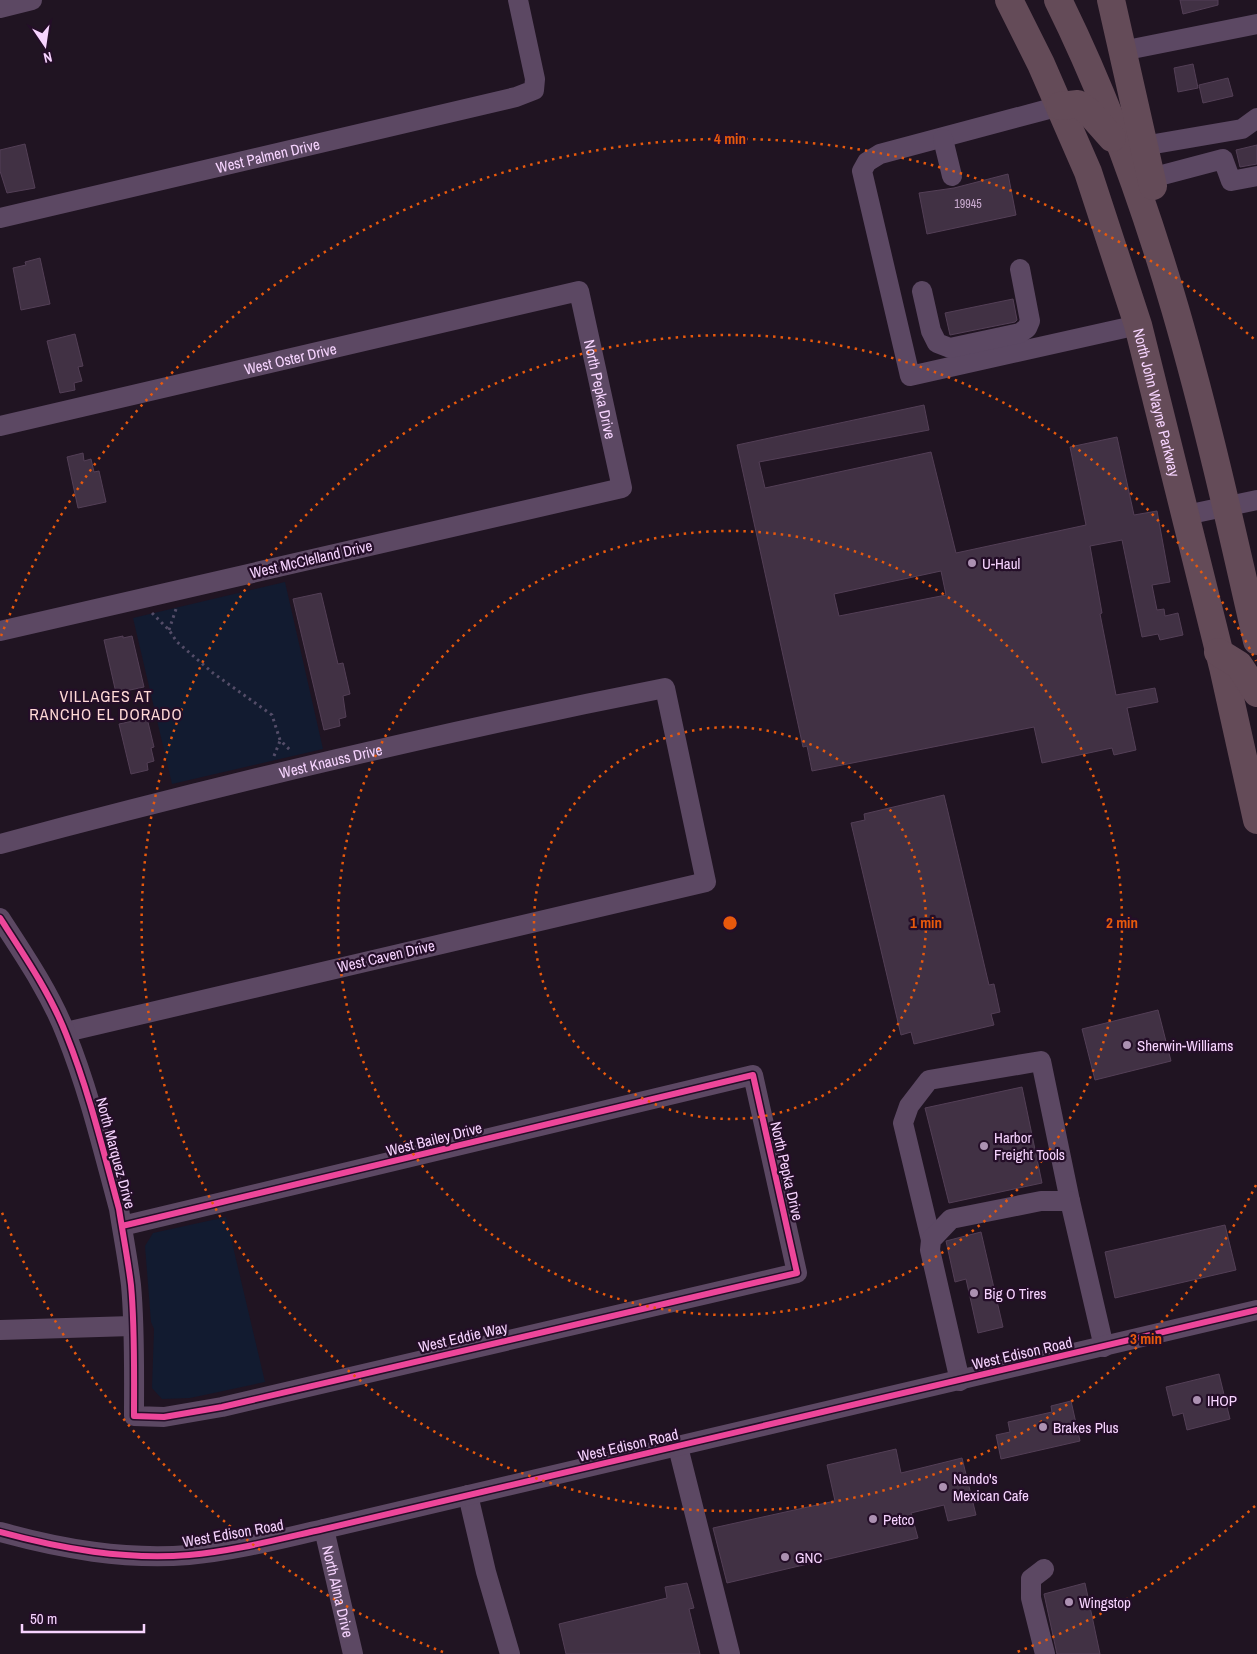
<svg xmlns="http://www.w3.org/2000/svg" width="1257" height="1654" viewBox="0 0 1257 1654" font-family="'Archivo Narrow',sans-serif">
	<rect width="100%" height="100%" fill="#201422"/>
	<!-- green -->
	<g fill="#121b30">
		<polygon points="285,582 323,749 172,784 133,618"/>
		<polygon points="226,1217 265,1382 190,1398 162,1399 152,1388 154,1329 151,1322 145,1246 153,1233"/>
	</g>
	<!-- building -->
	<g fill="#413144" stroke="#533f56" fill-rule="evenodd">
		<polygon points="1180,0 1218,0 1218,5 1183,14"/>
		<polygon points="1193,64 1198,88 1178,92 1174,68"/>
		<polygon points="1228,78 1233,96 1203,103 1199,85"/>
		<polygon points="25,144 35,188 7,193 0,171 0,150"/>
		<polygon points="1257,145 1257,164 1240,167 1236,150"/>
		<polygon points="1008,174 1016,215 927,234 919,193 954,188"/>
		<polygon points="40,258 50,304 21,310 13,268 26,265 25,262"/>
		<polygon points="1013,299 1017,320 1015,322 950,335 945,313"/>
		<polygon points="75,334 83,366 78,367 82,381 74,383 75,390 60,393 47,341"/>
		<path d="M924 405 929 430 759 462 765 488 931 452 956 553 1086 525 1070 447 1117 437 1134 515 1157 511 1170 582 1152 585 1157 610 1164 609 1165 616 1178 613 1183 635 1160 640 1158 634 1142 637 1122 540 1090 546 1102 613 1100 614 1116 695 1155 688 1158 702 1127 708 1136 750 1114 755 1112 748 1042 763 1034 727 812 771 807 746 803 747 737 445ZM941 571 946 595 839 616 834 594Z"/>
		<polygon points="83,453 84,461 91,459 94,472 99,471 106,502 78,508 67,457"/>
		<polygon points="321,593 338,664 343,663 350,694 343,696 346,717 339,719 340,726 324,730 293,599"/>
		<polygon points="123,636 123,638 132,636 144,687 116,693 104,640"/>
		<polygon points="147,718 154,747 151,748 154,761 147,763 148,770 131,774 119,724"/>
		<polygon points="944,795 989,985 994,984 1000,1012 991,1014 994,1025 914,1044 911,1032 901,1035 851,823 865,820 864,814"/>
		<polygon points="1158,1010 1171,1061 1095,1080 1082,1029"/>
		<polygon points="1022,1087 1042,1183 949,1203 925,1108"/>
		<polygon points="1225,1225 1236,1270 1115,1298 1105,1252"/>
		<polygon points="981,1232 1003,1327 978,1333 966,1279 955,1282 946,1241"/>
		<polygon points="1219,1374 1230,1419 1187,1430 1183,1413 1173,1416 1166,1387"/>
		<polygon points="1071,1401 1080,1441 1001,1459 996,1435 1010,1432 1008,1422 1052,1412 1051,1406"/>
		<polygon points="896,1449 901,1473 962,1458 976,1515 948,1521 944,1505 911,1513 918,1538 727,1583 713,1528 835,1501 827,1465"/>
		<polygon points="687,1583 694,1608 689,1609 700,1654 566,1654 559,1624 667,1598 665,1587"/>
		<polygon points="1085,1583 1100,1654 1057,1654 1044,1594"/>
	</g>
	<g fill="none" stroke-linecap="round" stroke-linejoin="round">
		<!-- path -->
		<g stroke="#544d68" stroke-width="3" stroke-dasharray="2.5 4" stroke-linecap="butt">
			<polyline points="152,613 169,630 177,642 213,673 272,715 280,740 291,751"/>
			<polyline points="169,630 176,609"/>
			<polyline points="274,756 280,741"/>
		</g>
		<!-- minor -->
		<g stroke="#5c4863" stroke-width="20">
			<polyline points="0,8 32,0"/>
			<polyline points="1122,51 1257,24"/>
			<polyline points="1060,106 880,154 867,162 862,171 910,376 1138,325"/>
			<polyline points="943,139 952,176"/>
			<polyline points="1143,146 1242,129 1257,118"/>
			<polyline points="1151,178 1223,159 1231,181 1257,176"/>
			<path id="s1" d="M0 218 516 97 534 90 535 79 518 0"/>
			<polyline points="922,291 931,331 937,343 950,348 1020,333 1027,328 1030,321 1020,269"/>
			<path id="s2" d="M0 426 579 291 622 488 0 631"/>
			<polyline points="1186,515 1257,500"/>
			<path id="s3" d="M0 844C220 785 441 732 665 688L706 882 66 1032"/>
			<path d="M0 918C24 955 50 993 66 1034 89 1091 103 1150 119 1209 123 1235 128 1260 131 1285 135 1328 134 1373 134 1416L164 1417 222 1407 797 1273 753 1075 122 1226"/>
			<polyline points="931,1240 903,1123 909,1106 929,1080 1041,1061 1070,1201"/>
			<polyline points="0,1330 132,1326"/>
			<polyline points="960,1381 930,1250 931,1240 951,1219 1041,1201 1070,1201 1104,1347"/>
			<polyline points="678,1447 730,1654"/>
			<polyline points="468,1495 486,1572 510,1654"/>
			<path id="s4" d="M324 1529 353 1654"/>
			<path d="M0 1532C62 1549 124 1560 189 1555 234 1551 279 1539 324 1529L1257 1310"/>
			<polyline points="1044,1569 1031,1579 1031,1598 1045,1654"/>
		</g>
		<!-- highway -->
		<g stroke="#644b58" stroke-width="28">
			<path id="s5" d="M1009 0 1041 64 1088 172 1138 325 1223 667 1257 820"/>
			<path d="M1058 0C1159 204 1207 420 1257 641"/>
			<polyline points="1111,0 1153,186"/>
			<polyline points="1060,106 1078,104 1088,111 1112,138"/>
			<polyline points="1218,652 1239,665 1257,693"/>
		</g>
		<!-- cycleway casing -->
		<g stroke="#240e28" stroke-width="9">
			<g id="cycleway">
				<path d="M0 918C24 955 50 993 66 1034 89 1091 103 1150 119 1209 123 1235 128 1260 131 1285 135 1328 134 1373 134 1416L164 1417 222 1407 797 1273 753 1075 122 1226"/>
				<path d="M0 1532C62 1549 124 1560 189 1555 234 1551 279 1539 324 1529L1257 1310"/>
			</g>
		</g>
		<!-- cycleway -->
		<use href="#cycleway" stroke="#ed469a" stroke-width="6"/>
	</g>
	<!-- distance rings -->
	<g fill="none" stroke="#e8590c" stroke-width="2.5" stroke-dasharray="2.5 5">
		<circle cx="730" cy="923" r="196"/>
		<circle cx="730" cy="923" r="392"/>
		<path d="M1256 1185A588 588 0 1 1 1256 661"/>
		<path d="M1255 1506A784 784 0 0 1 1017 1652M443 1652A784 784 0 0 1 1 1210M1 636A784 784 0 0 1 1255 340"/>
	</g>
	<!-- markers -->
	<g fill="#ac91b2" stroke="#240e28" stroke-width="2">
		<circle cx="972" cy="563" r="5"/>
		<circle cx="1127" cy="1045" r="5"/>
		<circle cx="984" cy="1146" r="5"/>
		<circle cx="974" cy="1293" r="5"/>
		<circle cx="1197" cy="1400" r="5"/>
		<circle cx="1043" cy="1427" r="5"/>
		<circle cx="943" cy="1487" r="5"/>
		<circle cx="873" cy="1519" r="5"/>
		<circle cx="785" cy="1557" r="5"/>
		<circle cx="1069" cy="1602" r="5"/>
	</g>
	<g text-anchor="middle" dominant-baseline="central" stroke-width="4.5" stroke-linejoin="round" paint-order="stroke">
		<!-- number labels -->
		<g font-size="12" fill="#caabd0">
			<text x="968" y="204">19945</text>
		</g>
		<!-- street labels -->
		<g font-size="15" fill="#f7d4ff" stroke="#240e28">
			<text stroke="none"><textPath href="#s1" startOffset="275">West Palmen Drive</textPath></text>
			<text stroke="none"><textPath href="#s2" startOffset="298">West Oster Drive</textPath></text>
			<text stroke="none"><textPath href="#s2" startOffset="695">North Pepka Drive</textPath></text>
			<text stroke="none"><textPath href="#s5" startOffset="430">North John Wayne Parkway</textPath></text>
			<text transform="translate(311 559) rotate(-13)">West McClelland Drive</text>
			<text stroke="none"><textPath href="#s3" startOffset="341">West Knauss Drive</textPath></text>
			<text transform="translate(386 956) rotate(-13)">West Caven Drive</text>
			<text transform="translate(434 1139) rotate(-14)">West Bailey Drive</text>
			<text transform="translate(116 1153) rotate(75)">North Marquez Drive</text>
			<text transform="translate(787 1171) rotate(77)">North Pepka Drive</text>
			<text transform="translate(463 1337) rotate(-13)">West Eddie Way</text>
			<text transform="translate(1022 1353) rotate(-13)">West Edison Road</text>
			<text transform="translate(628 1445) rotate(-13)">West Edison Road</text>
			<text transform="translate(233 1533) rotate(-10)">West Edison Road</text>
			<text stroke="none"><textPath href="#s4" startOffset="64">North Alma Drive</textPath></text>
		</g>
		<!-- poi labels -->
		<g font-size="15" fill="#f7d4ff" stroke="#240e28" text-anchor="start">
			<text x="982" y="563">U-Haul</text>
			<text x="1137" y="1045">Sherwin-Williams</text>
			<text x="994" y="1137">Harbor<tspan x="994" dy="17">Freight Tools</tspan></text>
			<text x="984" y="1293">Big O Tires</text>
			<text x="1207" y="1400">IHOP</text>
			<text x="1053" y="1427">Brakes Plus</text>
			<text x="953" y="1478">Nando's<tspan x="953" dy="17">Mexican Cafe</tspan></text>
			<text x="883" y="1519">Petco</text>
			<text x="795" y="1557">GNC</text>
			<text x="1079" y="1602">Wingstop</text>
		</g>
		<!-- neighbourhood labels -->
		<g font-size="16" letter-spacing="1" fill="#ffd9d6" stroke="#240e28">
			<text x="106" y="696">VILLAGES AT<tspan x="106" dy="18">RANCHO EL DORADO</tspan></text>
		</g>
	</g>
	<circle cx="730" cy="923" r="8" fill="#e8590c" stroke="#240e28" stroke-width="2.5"/>
	<g font-size="15" text-anchor="middle" font-weight="bold" fill="#e8590c" stroke="#240e28" stroke-width="4.5" stroke-linejoin="round" paint-order="stroke">
		<text x="730" y="144">4 min</text>
		<text x="926" y="928">1 min</text>
		<text x="1122" y="928">2 min</text>
		<text x="1146" y="1344">3 min</text>
	</g>
	<!-- north arrow -->
	<g transform="translate(45 45) rotate(167)" stroke="#240e28" stroke-width="4" paint-order="stroke">
	<path d="M0-4L9 19L0 12L-9 19Z" fill="#f7d4ff"/>
	<text y="-8" font-size="14" font-weight="bold" text-anchor="middle" fill="#f7d4ff">N</text>
	</g>
	<!-- scale -->
	<path d="M22 1624v8h122v-8" fill="none" stroke="#f7d4ff" stroke-width="2.5"/>
	<text x="30" y="1624" font-size="15" fill="#f7d4ff" stroke="#240e28" stroke-width="4" paint-order="stroke">50 m</text>
</svg>
